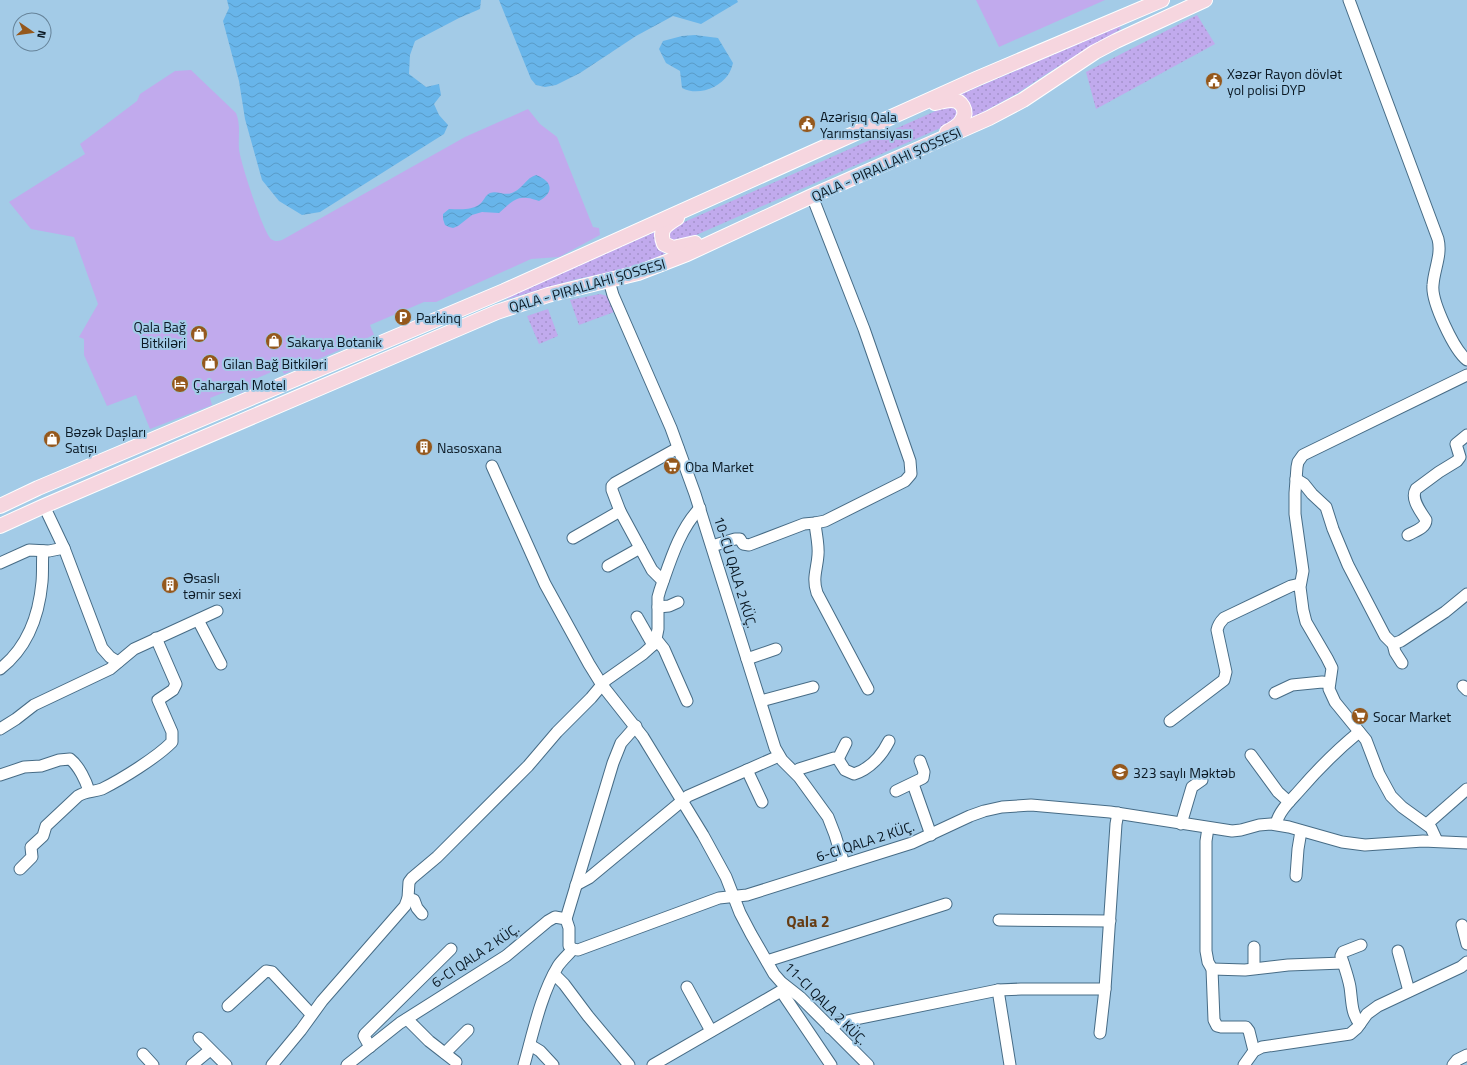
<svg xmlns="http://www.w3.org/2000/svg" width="1467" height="1065" viewBox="0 0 1467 1065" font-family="'Titillium Web',sans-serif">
	<defs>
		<pattern id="grass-dots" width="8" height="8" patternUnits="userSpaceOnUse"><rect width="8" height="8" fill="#c1aaed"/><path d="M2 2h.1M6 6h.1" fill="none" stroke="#a492cb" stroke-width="1.8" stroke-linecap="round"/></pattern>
		<pattern id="water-waves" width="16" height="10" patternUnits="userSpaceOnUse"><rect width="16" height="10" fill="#68b5ea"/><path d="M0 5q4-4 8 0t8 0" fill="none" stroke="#599bc8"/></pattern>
	</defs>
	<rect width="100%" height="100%" fill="#a3cbe7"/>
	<!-- grass -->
	<g fill="url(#grass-dots)">
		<polygon points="1197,15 1215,44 1096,109 1086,72"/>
		<polygon points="1120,26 1121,29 1054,69 1016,94 969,120 959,95"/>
		<polygon points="947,106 953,107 957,112 958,116 952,123 678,243 670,242 668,230 673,227"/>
		<path d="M655 232C654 242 658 248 665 254L626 269 577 279 508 299 506 296Z"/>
		<polygon points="600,294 607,296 614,312 579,325 570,300"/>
		<polygon points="548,309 558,336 539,344 527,316"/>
	</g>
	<!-- green -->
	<g fill="#c1aaed">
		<polygon points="976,0 1105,0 999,47"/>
		<path d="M191 70 236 113C241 125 238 137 239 149 240 161 263 232 271 239 275 242 278 241 282 240L465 137 528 109 540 124 557 137 593 227 599 228 600 235 559 257 531 259 436 302H424L370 325 374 335 284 374 281 368 253 380 255 386 241 393 238 387 210 398 212 405 150 429 136 395 107 406 84 355V339L79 337 98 304 74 237 31 229 9 202 85 154 80 144 137 101 140 94 175 71Z"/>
	</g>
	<!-- water -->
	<g fill="url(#water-waves)">
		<polygon points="227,0 481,0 480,9 459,18 415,41 410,55 409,74 426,87 439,84 441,95 434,104 439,115 448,125 444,134 320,212 302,215 279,201 262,180 245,119 239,81 223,21 229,8"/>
		<polygon points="499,0 737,0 738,2 701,24 673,16 636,36 580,73 556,85 545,87 536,85 531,79"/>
		<path d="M695 35 718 38 733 63C732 67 730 72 728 75 718 89 697 96 682 88L680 71 666 63 659 49 663 41 682 36Z"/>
		<path d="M536 175C552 181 555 192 539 201 535 200 531 198 527 198 514 196 508 206 499 213L482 212 472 215 458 226 453 228 449 227 445 225 443 219V214L449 209C459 209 471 211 480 204 484 201 485 195 490 193 498 190 505 197 514 192 523 188 526 178 536 175Z"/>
	</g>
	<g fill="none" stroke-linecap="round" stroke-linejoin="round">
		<!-- minor casing -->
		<g stroke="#476c86" stroke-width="13">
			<g id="minor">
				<path d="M1349 0 1438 239C1442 255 1434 269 1433 285 1431 301 1454 350 1467 360"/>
				<polyline points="609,281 613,295 671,428 695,494 775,748 782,760 799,777 828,817 835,835 844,864"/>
				<polyline points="492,466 545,584 589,664 602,685 643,737 703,835 726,877 740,913 751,934 774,974 781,982 800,997 868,1065"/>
				<polyline points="1296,479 1304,484 1312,494 1326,507 1333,529 1348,565 1385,636 1393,644 1401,641 1445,612 1467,594"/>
				<polyline points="44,506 64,548 102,648 110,657 118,662"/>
				<path d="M815 523C816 534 819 545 818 555 817 570 812 578 817 593L868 689"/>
				<path d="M1408 535C1415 531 1426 528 1426 520 1421 512 1410 499 1416 489L1439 472 1457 461 1460 457 1456 444 1467 435"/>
				<polyline points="573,538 620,511"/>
				<polyline points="712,546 735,539 740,539 743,544 749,545 804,524 815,523 825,521 905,481 911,474 910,461 864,329 812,196"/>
				<polyline points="0,563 29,550 49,551 64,548"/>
				<polyline points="608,566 640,548"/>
				<polyline points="663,581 652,570 620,511 612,490 612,486 615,483 678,448"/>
				<polyline points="658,607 669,606 678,602"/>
				<polyline points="637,617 653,645"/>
				<polyline points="198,620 221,664"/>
				<polyline points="656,639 664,649 687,701"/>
				<polyline points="1393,644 1395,652 1402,663"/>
				<polyline points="747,659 776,649"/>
				<path d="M0 669C27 648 39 615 42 582 43 571 42 561 43 551"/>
				<polyline points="1463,686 1467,690"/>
				<polyline points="1275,693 1292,685 1322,682 1329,683"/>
				<polyline points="761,701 813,687"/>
				<path d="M1170 721 1224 680 1226 672 1217 630C1218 625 1220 622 1224 618L1291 586 1300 584"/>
				<polyline points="0,729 16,719 34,705 110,669 134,649 217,611"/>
				<polyline points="1251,755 1278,792 1289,802"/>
				<polyline points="838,759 846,743"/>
				<polyline points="747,770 762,802"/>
				<path d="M796 772 799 769 834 758 838 759 845 770 854 774C870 769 882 755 889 741"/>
				<path d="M0 775 24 767 41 766 59 760 70 759C79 766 86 781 89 791"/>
				<polyline points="913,784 931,835"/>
				<polyline points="896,791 923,778 924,772 920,761"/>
				<polyline points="1181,824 1192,787 1202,780"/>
				<path d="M1276 824C1279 811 1290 801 1299 791 1318 769 1337 750 1359 732"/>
				<polyline points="1427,824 1467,789"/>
				<polyline points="1208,828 1206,841 1206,951 1208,962 1212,969 1214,1020 1217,1026 1221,1027 1246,1027 1249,1031 1254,1051"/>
				<polyline points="1437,841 1431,828 1402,807 1391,796 1379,774 1366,740 1335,702 1329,689 1332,668 1327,658 1306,622 1303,610 1300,587 1303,571 1295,514 1295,493 1297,467 1298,462 1303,455 1467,375"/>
				<path d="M20 869 32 857 31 847 43 836 46 826 78 796C85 791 94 792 102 789 122 779 156 758 172 742V732L158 700 173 690 176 684 156 638"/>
				<polyline points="1296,876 1298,849 1301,831"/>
				<polyline points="576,885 589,878 688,796 779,756"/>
				<polyline points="408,898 414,900 417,908 422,914"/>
				<polyline points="566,919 613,763 621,743 636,726"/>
				<polyline points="999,920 1110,921"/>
				<polyline points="1462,925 1467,944"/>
				<polyline points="1254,947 1254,968"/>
				<polyline points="1398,951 1409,991"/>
				<polyline points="767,961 946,904"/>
				<polyline points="1212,969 1245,970 1288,965 1343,963"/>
				<polyline points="554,974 564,984 588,1016 629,1065"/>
				<polyline points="687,987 711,1031"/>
				<polyline points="786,987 781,991 831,1065"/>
				<polyline points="998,990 1010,1065"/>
				<polyline points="228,1006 266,971 272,972 311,1014"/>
				<polyline points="407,1019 429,1041 456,1062"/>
				<path d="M1360 1024C1351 1014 1352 1000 1350 987 1348 976 1344 966 1341 956L1343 952 1361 945"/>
				<polyline points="830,1028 838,1023 856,1019 998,990 1021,989 1105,989"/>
				<polyline points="1100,1033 1105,989 1116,824 1118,813"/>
				<polyline points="199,1038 226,1065"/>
				<polyline points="530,1045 540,1051 553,1065"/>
				<polyline points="370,1047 364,1036 365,1034 451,949"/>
				<polyline points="445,1053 468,1030"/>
				<polyline points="143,1054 153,1065"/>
				<polyline points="192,1065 210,1050"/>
				<path d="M272 1065 301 1030 322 1001 405 906 408 898 409 882 412 878 437 857 528 766 557 732 591 698 606 680 643 654 653 645 656 639 658 629V597L660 590C670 562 679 530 700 508"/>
				<polyline points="347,1065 400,1023 506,956 548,921 555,917 566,919 569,928 569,946 573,949 578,950 719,898 747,895 912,843 970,816 984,811 1002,807 1031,805 1110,812 1232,831 1241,830 1259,825 1271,824 1289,827 1342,842 1365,845 1423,841 1467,843"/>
				<path d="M524 1065C533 1033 541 994 558 966 562 960 568 955 573 949"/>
				<polyline points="653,1065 781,991"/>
				<polyline points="1244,1065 1254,1051 1262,1047 1350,1034 1357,1028 1367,1014 1378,1006 1461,967 1467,962"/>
				<polyline points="1453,1065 1457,1060 1467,1055"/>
			</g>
		</g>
		<!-- major casing -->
		<g stroke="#fff" stroke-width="16">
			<g id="major">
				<path d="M935 103C940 102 945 100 951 100 962 100 968 111 962 120 959 126 953 129 947 132"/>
				<path d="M677 218C666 225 658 229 664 244L673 248 695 243"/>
				<polyline points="0,506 38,488 504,291 976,79 1162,0"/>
				<polyline points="0,526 44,506 497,312 548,295 638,273 687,254 812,196 989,118 1023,100 1095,52 1116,41 1205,0"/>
			</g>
		</g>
		<!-- minor -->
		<use href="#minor" stroke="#fff" stroke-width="11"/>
		<!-- major -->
		<use href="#major" stroke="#f6d6df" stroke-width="14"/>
	</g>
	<!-- icons -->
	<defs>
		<g id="civic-disc" transform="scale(0.9)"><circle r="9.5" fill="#95581c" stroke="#a3cbe7"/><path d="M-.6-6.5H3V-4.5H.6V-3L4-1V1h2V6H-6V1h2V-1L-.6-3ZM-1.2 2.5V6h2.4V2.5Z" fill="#fff"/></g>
		<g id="parking-disc" transform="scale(0.9)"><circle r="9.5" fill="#95581c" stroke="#a3cbe7"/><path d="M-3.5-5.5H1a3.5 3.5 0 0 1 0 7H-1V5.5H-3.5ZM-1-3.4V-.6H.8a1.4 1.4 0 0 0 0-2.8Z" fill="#fff"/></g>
		<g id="shop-disc" transform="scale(0.9)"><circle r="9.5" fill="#95581c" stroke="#a3cbe7"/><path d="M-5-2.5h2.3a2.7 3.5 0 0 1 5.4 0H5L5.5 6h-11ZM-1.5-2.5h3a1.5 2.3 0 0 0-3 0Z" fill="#fff"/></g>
		<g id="hotel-disc" transform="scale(0.9)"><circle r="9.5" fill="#95581c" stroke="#a3cbe7"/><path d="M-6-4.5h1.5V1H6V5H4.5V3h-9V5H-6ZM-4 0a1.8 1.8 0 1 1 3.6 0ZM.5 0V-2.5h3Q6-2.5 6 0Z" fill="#fff"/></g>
		<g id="building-disc" transform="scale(0.9)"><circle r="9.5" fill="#95581c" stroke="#a3cbe7"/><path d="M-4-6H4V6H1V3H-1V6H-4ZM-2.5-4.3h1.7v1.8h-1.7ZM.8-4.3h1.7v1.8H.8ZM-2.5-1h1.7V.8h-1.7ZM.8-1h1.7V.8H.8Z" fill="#fff"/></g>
		<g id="supermarket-disc" transform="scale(0.9)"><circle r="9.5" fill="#95581c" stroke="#a3cbe7"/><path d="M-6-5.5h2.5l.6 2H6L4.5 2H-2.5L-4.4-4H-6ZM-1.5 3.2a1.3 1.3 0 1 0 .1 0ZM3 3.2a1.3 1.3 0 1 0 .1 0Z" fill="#fff"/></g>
		<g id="school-disc" transform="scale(0.9)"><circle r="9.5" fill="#95581c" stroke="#a3cbe7"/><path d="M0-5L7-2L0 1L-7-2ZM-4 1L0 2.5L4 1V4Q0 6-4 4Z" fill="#fff"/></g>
	</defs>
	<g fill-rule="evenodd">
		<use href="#civic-disc" x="1214" y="81"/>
		<use href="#civic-disc" x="807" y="124"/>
		<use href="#parking-disc" x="403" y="317"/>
		<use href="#shop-disc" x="199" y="334"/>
		<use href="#shop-disc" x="274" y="341"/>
		<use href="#shop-disc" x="210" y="363"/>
		<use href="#hotel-disc" x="180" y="384"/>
		<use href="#shop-disc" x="52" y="439"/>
		<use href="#building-disc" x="424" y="447"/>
		<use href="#supermarket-disc" x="672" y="466"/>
		<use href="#building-disc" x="170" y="585"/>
		<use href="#supermarket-disc" x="1360" y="716"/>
		<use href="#school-disc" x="1120" y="772"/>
	</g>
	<g text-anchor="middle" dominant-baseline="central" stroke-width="4" stroke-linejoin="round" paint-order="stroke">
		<!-- poi labels -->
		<g font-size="14" fill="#0a1823" stroke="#a3cbe7" text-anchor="start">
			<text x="1227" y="73">Xəzər Rayon dövlət<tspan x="1227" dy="16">yol polisi DYP</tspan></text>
			<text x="820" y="116">Azərişıq Qala<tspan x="820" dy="16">Yarımstansiyası</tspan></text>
			<text x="416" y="317">Parkinq</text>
			<text x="186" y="326" text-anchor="end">Qala Bağ<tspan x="186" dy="16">Bitkiləri</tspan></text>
			<text x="287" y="341">Sakarya Botanik</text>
			<text x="223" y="363">Gilan Bağ Bitkiləri</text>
			<text x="193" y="384">Çahargah Motel</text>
			<text x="65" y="431">Bəzək Daşları<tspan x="65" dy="16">Satışı</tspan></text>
			<text x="437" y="447">Nasosxana</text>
			<text x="685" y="466">Oba Market</text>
			<text x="183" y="577">Əsaslı<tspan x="183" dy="16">təmir sexi</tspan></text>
			<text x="1373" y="716">Socar Market</text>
			<text x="1133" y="772">323 saylı Məktəb</text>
		</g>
		<!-- street labels -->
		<g font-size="14" fill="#0a1823" stroke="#a3cbe7">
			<text transform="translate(886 164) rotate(-24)">QALA - PIRALLAHI ŞOSSESI</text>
			<text transform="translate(587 285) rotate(-16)">QALA - PIRALLAHI ŞOSSESI</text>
			<text transform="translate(736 572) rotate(73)">10-CU QALA 2 KÜÇ.</text>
			<text transform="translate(865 841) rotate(-18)">6-CI QALA 2 KÜÇ.</text>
			<text transform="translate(475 955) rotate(-34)">6-CI QALA 2 KÜÇ.</text>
			<text transform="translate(826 1003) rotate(45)">11-CI QALA 2 KÜÇ.</text>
		</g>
		<!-- quarter labels -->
		<g font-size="16" font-weight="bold" fill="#663c13" stroke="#a3cbe7">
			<text x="808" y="921">Qala 2</text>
		</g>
	</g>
	<!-- north arrow -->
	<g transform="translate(32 32) rotate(103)"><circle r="19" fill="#a3cbe7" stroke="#668399"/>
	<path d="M0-3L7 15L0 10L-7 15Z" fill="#95581c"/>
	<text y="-6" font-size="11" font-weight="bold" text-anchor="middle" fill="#0a1823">N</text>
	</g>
</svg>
